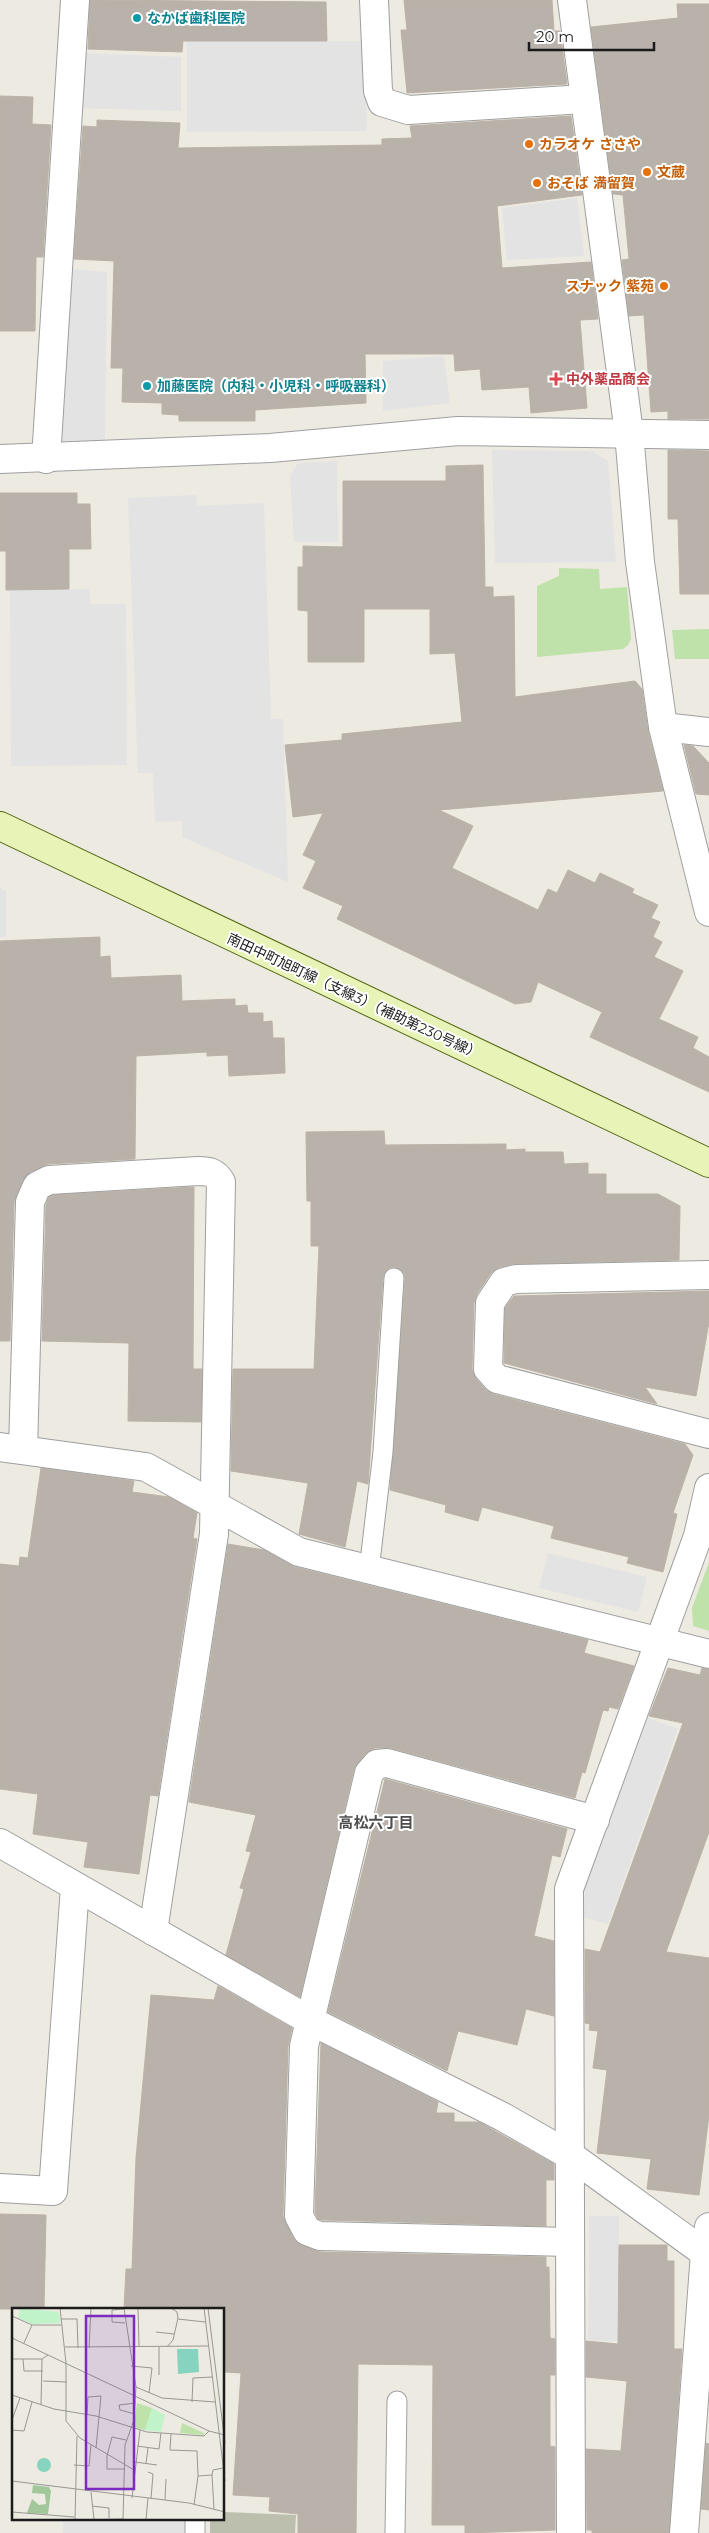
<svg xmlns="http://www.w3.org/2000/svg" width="709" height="2533" viewBox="0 0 709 2533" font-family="Montserrat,'Noto Sans JP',sans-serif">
	<rect width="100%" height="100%" fill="#eceae1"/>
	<!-- construction -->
	<polygon fill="#bdbfae" points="224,2512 296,2515 295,2533 210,2533 210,2519 224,2519"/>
	<!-- grass -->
	<g fill="#bfe2ab">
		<polygon points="559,568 599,569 600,589 627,587 631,639 628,645 623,649 537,657 537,586 559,576"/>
		<polygon points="709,629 709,659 675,659 672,630"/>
		<polygon points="709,1562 709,1631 693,1626 692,1608"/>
	</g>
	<!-- parking -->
	<g fill="#e3e3e3">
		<polygon points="187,41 365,41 367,131 187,132"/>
		<polygon points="78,53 181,57 181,111 78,108"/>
		<polygon points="577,198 584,256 507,260 502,208"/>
		<polygon points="69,269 107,272 105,441 60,443"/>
		<polygon points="444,356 450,403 383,411 383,361"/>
		<polygon points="492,450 592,451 608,461 616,562 495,563"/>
		<polygon points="337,461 338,542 294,542 290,476 298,463"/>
		<polygon points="196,495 197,506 264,503 271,719 283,719 288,882 182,837 182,821 155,822 153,773 138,773 128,498"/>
		<polygon points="90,589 90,604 126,604 127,765 11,766 10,590"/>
		<polygon points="0,888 6,891 6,937 0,937"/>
		<polygon points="548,1553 647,1577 638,1612 539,1588"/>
		<polygon points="645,1717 678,1729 608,1924 584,1917 585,1883"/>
		<polygon points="589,2216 619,2216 618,2341 588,2340"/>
		<rect x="63" y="2519" width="124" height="14"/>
	</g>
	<!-- building -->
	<g fill="#b8b2ab" stroke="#bcb2a5">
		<polygon points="90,0 326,2 327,41 183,41 182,52 88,49"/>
		<polygon points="404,0 552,0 554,31 560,31 567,84 407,93 401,30 407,30"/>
		<polygon points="677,4 709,4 709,419 668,419 668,411 651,412 644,315 629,316 622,260 629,259 623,195 613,194 591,27 678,18"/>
		<polygon points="0,96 33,97 32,124 51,125 43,257 36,257 35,331 0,331"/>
		<polygon points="571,116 582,195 497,206 502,268 591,262 598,319 580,320 587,408 531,413 529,387 482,390 480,369 455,371 454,354 365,354 366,403 255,410 255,421 179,421 179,415 162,414 162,403 122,402 123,368 111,368 114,261 74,259 83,126 97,127 97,120 180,123 178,148 382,145 382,139 412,138 410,126"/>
		<polygon points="668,450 709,451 709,594 680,594 678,519 668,519"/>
		<polygon points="483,465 485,587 493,587 493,597 514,596 515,697 635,681 642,689 648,731 663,791 439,810 473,826 452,868 538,910 548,889 557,893 568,870 595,883 600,873 634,889 632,893 658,905 651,918 660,922 653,937 662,942 654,957 683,971 659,1019 698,1037 693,1048 709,1057 709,1092 590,1037 602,1012 538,982 531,1002 515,1004 337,919 343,906 303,888 316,861 303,855 323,813 293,817 285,745 342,740 342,734 462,722 455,653 430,654 430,609 364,609 364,662 308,662 308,611 298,610 298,567 303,567 303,546 343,547 343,481 446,481 446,466"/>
		<polygon points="0,493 77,493 77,504 90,504 91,549 69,549 69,589 6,590 6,551 0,551"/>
		<polygon points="684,745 693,746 709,763 709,795 696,794"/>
		<polygon points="100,937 100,957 110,956 111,978 181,975 182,1001 235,999 235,1006 247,1005 248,1013 263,1013 263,1022 272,1021 273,1038 284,1038 285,1073 229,1076 228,1055 207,1056 207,1052 136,1056 135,1159 48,1164 30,1172 23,1180 14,1202 10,1341 0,1341 0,941"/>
		<polygon points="384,1131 385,1145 506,1144 506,1150 525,1149 525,1152 563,1152 564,1164 588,1163 588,1174 606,1174 606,1194 658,1194 680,1206 679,1260 512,1264 500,1267 491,1273 477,1294 474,1303 472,1369 476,1379 486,1390 493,1394 685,1444 693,1455 673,1513 677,1514 663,1572 627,1563 629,1557 551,1538 554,1526 482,1507 478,1521 445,1512 446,1505 390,1490 405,1279 404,1273 395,1267 389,1268 383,1277 368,1484 357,1481 345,1547 299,1534 308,1483 231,1471 233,1369 314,1369 319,1246 311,1246 311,1201 307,1201 306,1132"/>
		<polygon points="194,1187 193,1369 202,1369 201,1422 128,1421 129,1343 42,1341 46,1205 49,1197 53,1195"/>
		<polygon points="709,1291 709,1322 696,1396 645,1387 657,1404 504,1363 505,1308 514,1296"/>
		<polygon points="41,1468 134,1481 132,1492 169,1497 197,1513 193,1538 197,1539 158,1796 150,1795 139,1874 84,1867 88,1842 33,1834 38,1794 0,1789 0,1564 19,1566 20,1557 28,1558"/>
		<polygon points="228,1544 264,1550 295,1567 588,1640 584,1653 634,1666 618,1709 609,1707 608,1711 603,1710 585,1773 582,1772 575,1798 391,1748 375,1748 365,1754 354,1769 300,1997 226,1955 244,1889 240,1888 251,1852 246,1851 256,1815 189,1802"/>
		<polygon points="668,1668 700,1675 702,1668 709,1669 709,1832 666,1952 709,1958 709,2115 699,2195 647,2189 651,2159 597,2153 607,2070 593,2068 598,2031 589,2030 590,2024 585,2023 585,1949 600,1952 683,1723 649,1716"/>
		<polygon points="385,1779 567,1829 560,1857 552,1855 534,1936 554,1941 554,2016 526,2009 517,2045 458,2031 447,2071 328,2012"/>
		<polygon points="218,1986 292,2028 288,2046 283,2216 293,2238 301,2245 320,2252 546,2257 546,2267 549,2267 550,2338 555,2339 555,2375 550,2375 550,2446 555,2447 555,2530 465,2533 465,2525 432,2525 433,2365 358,2364 356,2533 298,2533 298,2514 269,2511 270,2497 233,2495 241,2373 224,2372 224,2309 124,2309 126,2269 132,2269 136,2158 151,1995 214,2000"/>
		<polygon points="321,2043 438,2102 436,2113 454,2113 454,2122 479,2122 554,2164 554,2180 546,2180 546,2226 323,2220 318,2219 315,2212"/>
		<polygon points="0,2214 46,2215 44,2309 0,2309"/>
		<polygon points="619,2245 667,2245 667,2261 674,2261 674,2349 682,2349 669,2533 592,2533 592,2530 587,2530 586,2449 621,2451 627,2381 586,2377 586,2341 618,2344"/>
		<polygon points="706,2443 709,2444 709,2510 701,2509"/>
	</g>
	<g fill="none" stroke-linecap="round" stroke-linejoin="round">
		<!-- service casing -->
		<g stroke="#9f9f9f" stroke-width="21">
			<g id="service">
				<polyline points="369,1570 383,1452 394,1278"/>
				<polyline points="195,2533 195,2519"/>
				<polyline points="395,2533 397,2401"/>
			</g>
		</g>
		<!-- minor casing -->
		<g stroke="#9f9f9f" stroke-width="30">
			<g id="minor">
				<polyline points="374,0 378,91 382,102 408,110 585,99"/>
				<polyline points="572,0 629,433 640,562 663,727 709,912"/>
				<polyline points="0,459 270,448 458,431 709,435"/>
				<polyline points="46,459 75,0"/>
				<polyline points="663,727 709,732"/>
				<polyline points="709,1275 516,1279 504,1282 490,1303 488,1369 497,1379 709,1434"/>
				<polyline points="0,1447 146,1467 299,1552 709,1654"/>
				<path d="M23 1450 30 1202 37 1186 49 1180 198 1171C209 1171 215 1172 221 1182L214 1534 153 1931"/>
				<polyline points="0,1843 309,2020 503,2117 571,2156 705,2253"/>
				<polyline points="0,2188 53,2191 75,1887"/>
				<polyline points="570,2242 320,2236 307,2231 299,2216 304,2046 369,1773 377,1764 387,1763 595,1820"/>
				<polyline points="571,2533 569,1889 698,1536 709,1488"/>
				<polyline points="684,2533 705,2253 709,2227"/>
			</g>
		</g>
		<!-- secondary casing -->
		<g stroke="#51660e" stroke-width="30">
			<polyline id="secondary" points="0,826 709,1163"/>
		</g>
		<!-- service -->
		<use href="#service" stroke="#fff" stroke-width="19"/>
		<!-- minor -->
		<use href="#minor" stroke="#fff" stroke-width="28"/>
		<!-- secondary -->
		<use href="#secondary" stroke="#e8f3b8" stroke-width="28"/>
	</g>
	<!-- markers -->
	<g fill="#0f9aa8" stroke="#fff" stroke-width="2">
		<circle cx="137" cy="18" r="5"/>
		<circle cx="147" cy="386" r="5"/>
	</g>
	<g fill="#e8710a" stroke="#fff" stroke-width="2">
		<circle cx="529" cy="144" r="5"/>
		<circle cx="647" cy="172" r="5"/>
		<circle cx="537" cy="183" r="5"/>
		<circle cx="664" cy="286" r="5"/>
	</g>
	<path fill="#e0444e" stroke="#fff" stroke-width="2" d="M553.5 371.5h5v5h5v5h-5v5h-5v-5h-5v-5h5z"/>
	<g text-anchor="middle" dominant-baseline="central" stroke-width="4" stroke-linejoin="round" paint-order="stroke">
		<!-- culture labels -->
		<g font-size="14" font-weight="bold" fill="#0d838f" stroke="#fff" text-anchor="start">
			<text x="147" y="18">なかば歯科医院</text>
			<text x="157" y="386">加藤医院（内科・小児科・呼吸器科）</text>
		</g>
		<!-- food labels -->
		<g font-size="14" font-weight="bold" fill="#c56008" stroke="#fff" text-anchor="start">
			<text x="539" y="144">カラオケ ささや</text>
			<text x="657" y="172">文蔵</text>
			<text x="547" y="183">おそば 満留賀</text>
			<text x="654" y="286" text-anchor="end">スナック 紫苑</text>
		</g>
		<!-- health labels -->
		<g font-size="14" font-weight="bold" fill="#be3a42" stroke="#fff" text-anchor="start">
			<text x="566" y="379">中外薬品商会</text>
		</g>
		<!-- street labels -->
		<g font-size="14" fill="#1b1b1b" stroke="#fff">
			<text transform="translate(354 996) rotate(25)">南田中町旭町線（支線3）（補助第230号線）</text>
		</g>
		<!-- neighbourhood labels -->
		<g font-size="15" font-weight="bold" fill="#4e4e4e" stroke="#fff">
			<text x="376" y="1822">高松六丁目</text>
		</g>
	</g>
	<!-- overview -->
	<g transform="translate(12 2308)">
		<rect width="212" height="212" fill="#eceae1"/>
		<path d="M125 95 140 100 133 122 121 119ZM170 115 192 125V127L168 125Z" fill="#bfe2ab"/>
		<path d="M21 177 37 179 39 183 36 206 15 205 20 191 27 197 34 196 33 186 20 185Z" fill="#a1c79a"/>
		<path d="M8 0 47 4 48 15 21 16 6 10ZM140 100 153 107 149 124 133 122Z" fill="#c1f3cb"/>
		<path d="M165 41H186L187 64 166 66ZM25 157a7 7 0 1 1 14 0a7 7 0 1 1-14 0Z" fill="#86d4c0"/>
		<path fill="none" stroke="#989792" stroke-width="1" d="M48 0 54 55V113L68 130 122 162M126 0 127 38M192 0 213 173M196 0 213 135M112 1 100 2V14L113 15M0 8 20 17H49M49 11H65L66 40M166 11 193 14M144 24 162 26M0 30 197 123 213 127M12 35 20 17M53 39 196 38M147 39V67M155 39 161 32 166 10 165 4 159 0M77 40 79 0M0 51H11L12 63H31M11 51H30M119 58 140 60 137 85M31 73 55 74M124 79 150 90 203 94M0 87 42 101 84 108 135 124 192 128 197 123M180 94 181 70 200 69M29 97 30 51 36 47M123 106 108 102 107 97 124 95M75 107 76 89 89 88 84 140M0 112 8 90M0 122 12 123 20 94M159 126 158 142 185 143 186 168 200 167M125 138 147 141 149 125M123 154 145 157M134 155 136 140M62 157 77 158 79 137M113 161H95V148L100 129 114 132M136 164 141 166 139 191M0 173 177 195 213 204M79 184 82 211M120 190 128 122M153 192 154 171M182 197 186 168M80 198 97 200V210M202 201 200 167 201 162 211 160M0 204 62 209M63 212 65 128M63 212 110 211M111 212 113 137 122 112 124 79 112 0M134 212 136 190"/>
		<path fill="#7b2cbf" fill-opacity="0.15" stroke="#7b2cbf" stroke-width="2.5" d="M74 8H122V181H74Z"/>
		<rect width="212" height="212" fill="none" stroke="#1b1b1b" stroke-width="2.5"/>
	</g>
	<!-- scale -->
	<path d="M529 42v8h125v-8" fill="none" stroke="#1b1b1b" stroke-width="2.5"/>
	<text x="536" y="42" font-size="15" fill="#1b1b1b" stroke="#ffffff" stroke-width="4" paint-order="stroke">20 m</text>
</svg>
